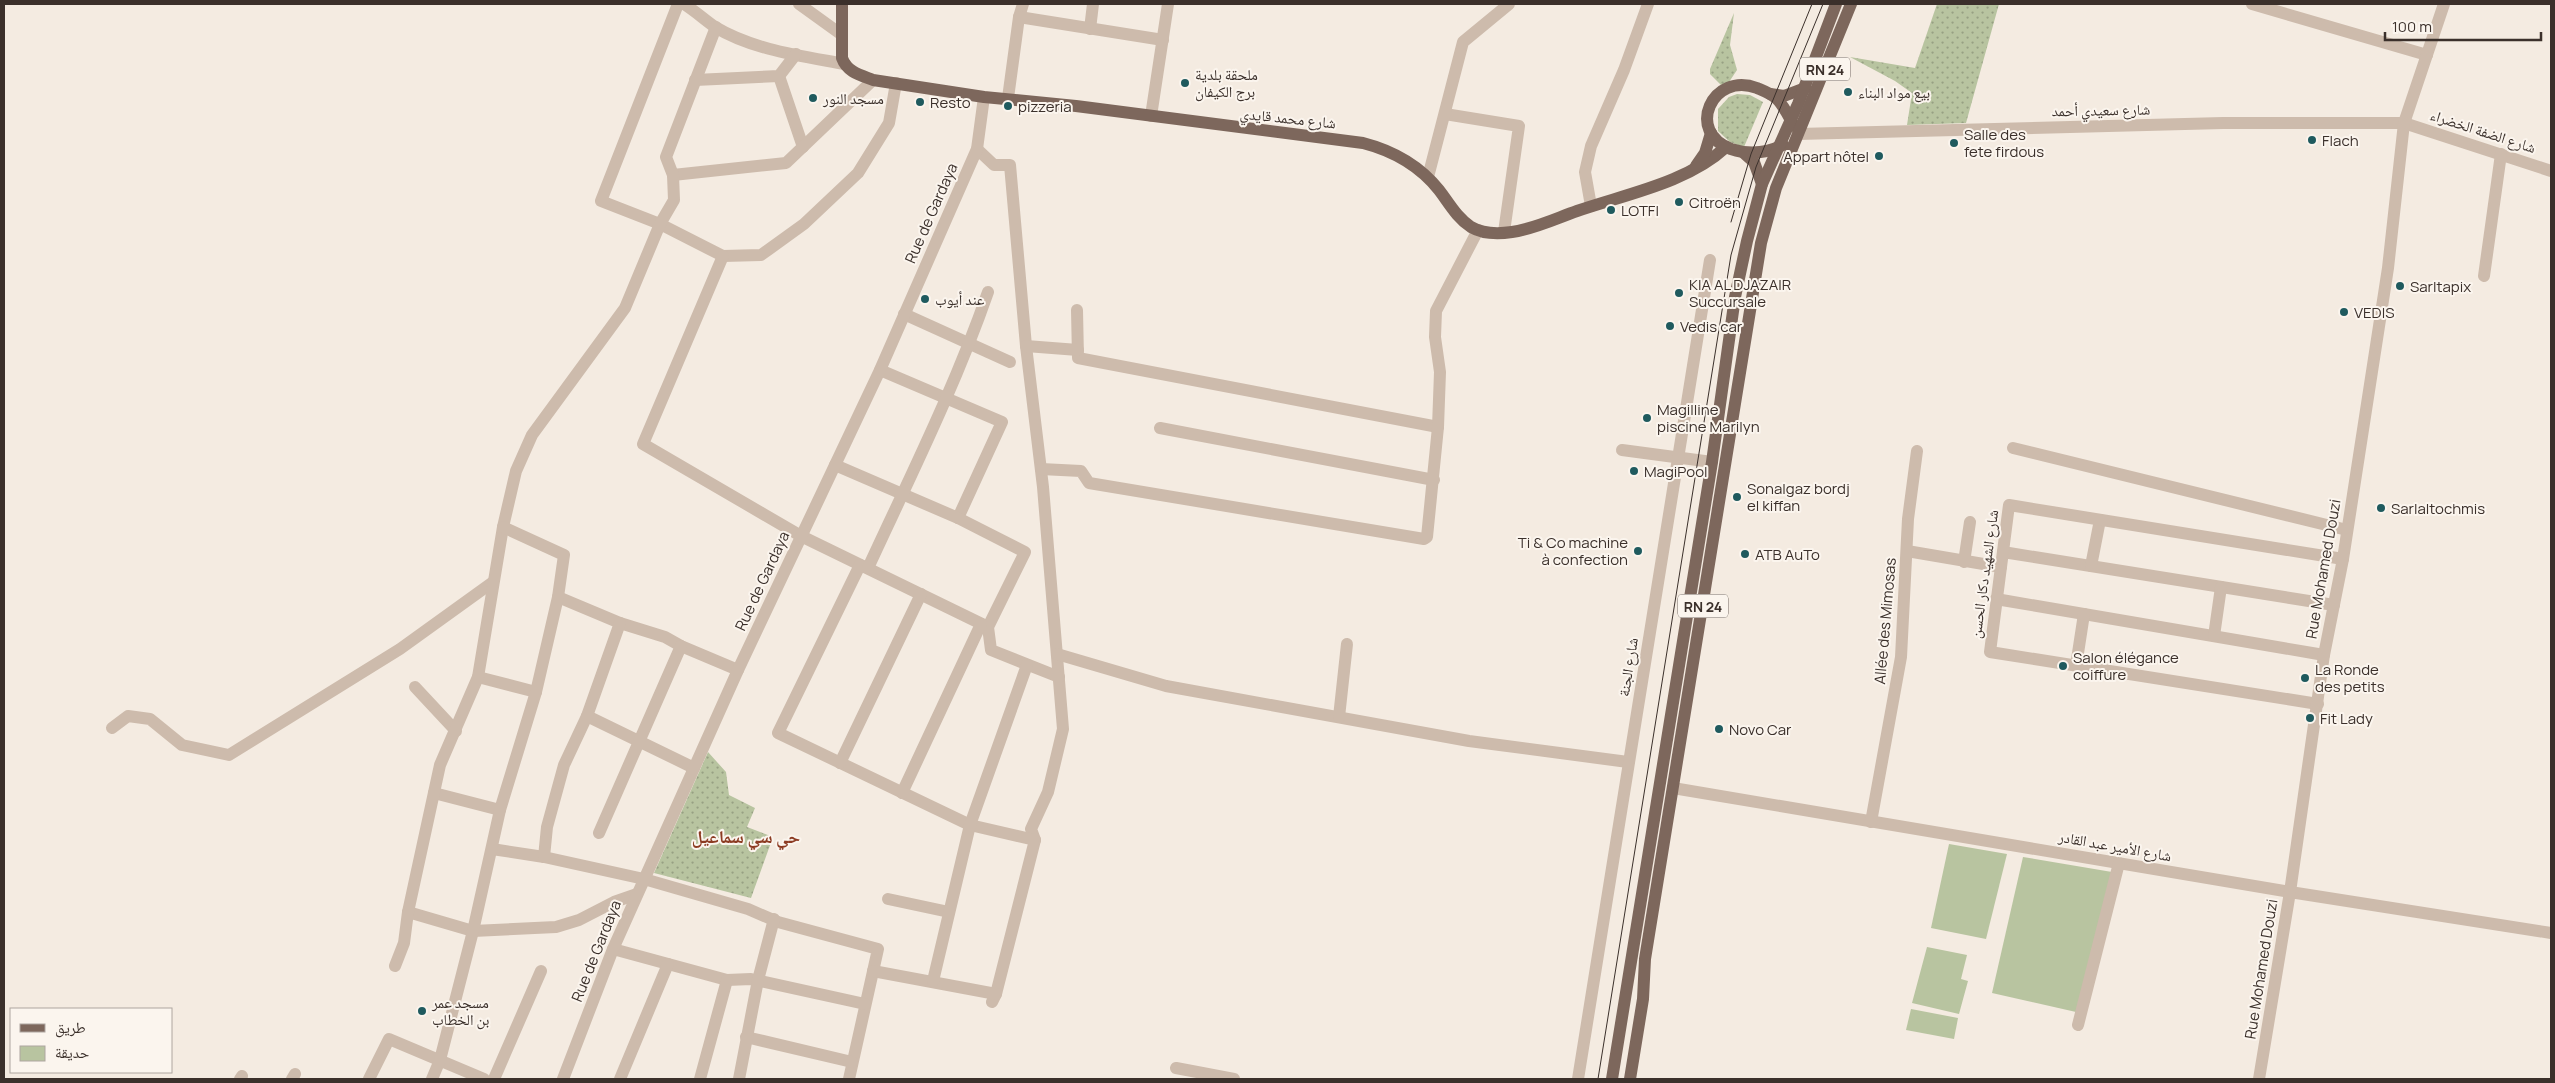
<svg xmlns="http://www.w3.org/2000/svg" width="2555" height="1083" viewBox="0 0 2555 1083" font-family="Manrope,'Noto Naskh Arabic',sans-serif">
	<defs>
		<pattern id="grass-dots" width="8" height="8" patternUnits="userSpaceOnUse" patternTransform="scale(1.25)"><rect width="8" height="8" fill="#b8c4a0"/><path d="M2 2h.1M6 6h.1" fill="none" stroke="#97a083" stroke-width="1.8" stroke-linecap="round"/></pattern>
	</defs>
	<rect width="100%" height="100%" fill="#f4ebe1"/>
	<!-- grass -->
	<g fill="url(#grass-dots)">
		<polygon points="1937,4 1999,4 1966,123 1907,125 1912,93 1895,81 1850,57 1915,68"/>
		<polygon points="1734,13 1730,45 1737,70 1729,82 1721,85 1710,74 1710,69"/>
		<polygon points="1737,94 1750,95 1763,102 1744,147 1730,142 1718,131 1718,109 1729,97"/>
		<polygon points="708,752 726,772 729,795 755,808 747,827 773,837 751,898 654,873"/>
	</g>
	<!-- green -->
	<g fill="#b8c4a0">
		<polygon points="1949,844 2007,854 1986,939 1931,928"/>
		<polygon points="2023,857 2112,872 2076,1012 1992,993"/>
		<polygon points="1927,947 1967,955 1961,979 1968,981 1959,1014 1912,1003"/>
		<polygon points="1911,1009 1958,1018 1954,1039 1906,1030"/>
	</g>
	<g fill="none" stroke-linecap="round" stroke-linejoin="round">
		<!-- minor -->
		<g stroke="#cdbbac" stroke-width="12">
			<polyline points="678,4 601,201 660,224 723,256 761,255 804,224 858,173 889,123 896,83"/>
			<path d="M684 4C695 11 705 20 715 27 753 50 802 56 845 64"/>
			<polyline points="799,4 842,35"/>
			<polyline points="2252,4 2427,55"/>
			<polyline points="1019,17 1023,4"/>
			<polyline points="1090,29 1093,4"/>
			<polyline points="779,76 803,147"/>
			<polyline points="695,80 779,76 796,54"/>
			<polyline points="1008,98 1019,17 1163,40"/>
			<polyline points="1445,114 1519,126 1504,232"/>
			<polyline points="1151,116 1168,4"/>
			<polyline points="1798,134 2223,123 2404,123 2551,171"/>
			<polyline points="977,149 994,165 1010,165 1026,346 1043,487 1063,729 1048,792 1031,829 1035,840"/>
			<polyline points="673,175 786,163 873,80"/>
			<polyline points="1428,177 1463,42 1509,4"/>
			<polyline points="1591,206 1585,172 1591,146 1624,70 1648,4"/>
			<polyline points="723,256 643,444 801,536 988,627"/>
			<polyline points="2484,276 2501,154"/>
			<polyline points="1077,310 1078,358 1438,427"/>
			<polyline points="904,314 1010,362"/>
			<polyline points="1026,346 1078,350"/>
			<polyline points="880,370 1002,422 958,518"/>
			<polyline points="1160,428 1434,480"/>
			<polyline points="2013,448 2347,530"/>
			<polyline points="1622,450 1712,462"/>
			<polyline points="835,465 958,518 1025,552 988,627 991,650 1059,677"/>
			<polyline points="1041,469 1081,471 1089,483 1424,539 1427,537 1438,427 1440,372 1435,337 1436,311 1478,230"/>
			<polyline points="1907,551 2001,567"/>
			<polyline points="2003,552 2334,605"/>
			<polyline points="1964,562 1970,522"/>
			<polyline points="860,565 778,733 970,825 1035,840 996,994 992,1002"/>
			<polyline points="2091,566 2100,520"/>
			<path d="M868 568C910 477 955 387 988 292"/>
			<polyline points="558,597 620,623 665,637 681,646 738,670"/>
			<polyline points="1996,599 2324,655"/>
			<polyline points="2214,636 2221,587"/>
			<polyline points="1057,654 1166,686 1469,741 1628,762"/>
			<polyline points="2076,666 2084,614"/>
			<polyline points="478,677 536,692"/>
			<polyline points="415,687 456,731"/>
			<polyline points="2318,704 1990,652 2009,505 2343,559"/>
			<polyline points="587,716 694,768"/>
			<polyline points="1339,717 1347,644"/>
			<polyline points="112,728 128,716 150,719 182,745 229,755 400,649 493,582"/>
			<polyline points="840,763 921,594"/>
			<polyline points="1673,788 2290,892 2551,933"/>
			<polyline points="434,793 500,810"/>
			<polyline points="902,793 981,624"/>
			<polyline points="1871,822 1901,657 1908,519 1917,451"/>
			<polyline points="599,833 681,646"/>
			<polyline points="492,849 544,857 644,879 748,909 778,922 878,949 849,1079"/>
			<polyline points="544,857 547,827 564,765 587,716 620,623"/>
			<polyline points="888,899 949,912"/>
			<polyline points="408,912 473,931 556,927 579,920 614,902 637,894"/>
			<polyline points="613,949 727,980 751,979 865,1004"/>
			<polyline points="395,966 404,943 408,912 440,765 478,677 503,527 516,471 532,435 625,308 660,224 674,200 673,175 666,157 716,27"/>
			<polyline points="873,971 996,994"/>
			<polyline points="933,981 970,825 1027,665"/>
			<polyline points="2078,1025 2119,863"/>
			<polyline points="746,1037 852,1062"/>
			<polyline points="1176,1068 1234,1079"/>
			<polyline points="240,1079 242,1076"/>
			<polyline points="292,1079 295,1074"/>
			<polyline points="369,1079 389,1039 484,1079"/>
			<polyline points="432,1079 440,1060 473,931 500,810 536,692 558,597 564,555 503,527"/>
			<polyline points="494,1079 541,971"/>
			<polyline points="563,1079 613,949 738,670 880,370 977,149 984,97"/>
			<polyline points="620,1079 668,964"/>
			<polyline points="700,1079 727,980"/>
			<polyline points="739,1079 758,980 774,919"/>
			<polyline points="1578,1079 1710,260"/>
			<polyline points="2259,1079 2290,892 2324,655 2343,559 2388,268 2404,123 2444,4"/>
		</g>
		<!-- major -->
		<g stroke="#7d675c" stroke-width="12">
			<path d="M842 4V58C847 72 860 75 873 80L984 97 1076 106 1363 143C1394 151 1419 165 1439 190 1449 203 1457 218 1471 227 1483 234 1499 234 1512 232 1534 229 1557 218 1577 211 1626 194 1687 183 1726 147"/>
			<polyline points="1770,94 1784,96 1805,88"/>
			<path d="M1783 145C1765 154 1749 155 1731 149 1685 132 1712 71 1757 88 1764 91 1772 94 1777 99 1784 106 1789 117 1794 126"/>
			<polyline points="1745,154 1754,162 1762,184"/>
			<polyline points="1696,166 1705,153 1711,133"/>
			<polyline points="1612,1079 1712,462 1735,297 1747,241 1762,184 1798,104 1836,4"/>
			<polyline points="1630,1079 1643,999 1645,959 1761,243 1776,188 1851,4"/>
		</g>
		<!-- tram -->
		<g stroke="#3b302b" stroke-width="1">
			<polyline points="1731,222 1751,154 1812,4"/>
			<polyline points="1598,1079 1731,255 1756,167 1823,4"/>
		</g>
	</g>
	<!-- markers -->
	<g fill="#1f5a5e" stroke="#fbf5ee" stroke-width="2">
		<circle cx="1185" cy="83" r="5"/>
		<circle cx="1848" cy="92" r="5"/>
		<circle cx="813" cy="98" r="5"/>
		<circle cx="920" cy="102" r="5"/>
		<circle cx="1008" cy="106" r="5"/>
		<circle cx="2312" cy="140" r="5"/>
		<circle cx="1954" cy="143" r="5"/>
		<circle cx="1879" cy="156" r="5"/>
		<circle cx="1679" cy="202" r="5"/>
		<circle cx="1611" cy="210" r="5"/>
		<circle cx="2400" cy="286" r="5"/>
		<circle cx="1679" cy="293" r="5"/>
		<circle cx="925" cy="299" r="5"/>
		<circle cx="2344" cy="312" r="5"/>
		<circle cx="1670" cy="326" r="5"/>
		<circle cx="1647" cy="418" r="5"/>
		<circle cx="1634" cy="471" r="5"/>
		<circle cx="1737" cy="497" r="5"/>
		<circle cx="2381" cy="508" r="5"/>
		<circle cx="1638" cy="551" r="5"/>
		<circle cx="1745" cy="554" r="5"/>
		<circle cx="2063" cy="666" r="5"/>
		<circle cx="2305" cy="678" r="5"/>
		<circle cx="2310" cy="718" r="5"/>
		<circle cx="1719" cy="729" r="5"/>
		<circle cx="422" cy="1011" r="5"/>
	</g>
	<g text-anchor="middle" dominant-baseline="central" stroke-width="4" stroke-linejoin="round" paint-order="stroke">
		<!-- shield labels -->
		<g fill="#fbf5ee" stroke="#756b66" stroke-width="1">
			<rect x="1800" y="57.5" width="50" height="23" rx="4"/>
			<rect x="1678" y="594.5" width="50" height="23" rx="4"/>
		</g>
		<g font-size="14" font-weight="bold" fill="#3b302b">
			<text x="1825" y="69">RN 24</text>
			<text x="1703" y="606">RN 24</text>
		</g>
		<!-- poi labels -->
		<g font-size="15" fill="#3b302b" stroke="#fbf5ee" text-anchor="start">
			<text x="1195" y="74">ملحقة بلدية<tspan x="1195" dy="17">برج الكيفان</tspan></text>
			<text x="1858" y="92">بيع مواد البناء</text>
			<text x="823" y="98">مسجد النور</text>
			<text x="930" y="102">Resto</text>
			<text x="1018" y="106">pizzeria</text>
			<text x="1964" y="134">Salle des<tspan x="1964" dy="17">fete firdous</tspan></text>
			<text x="2322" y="140">Flach</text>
			<text x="1869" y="156" text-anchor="end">Appart hôtel</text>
			<text x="1689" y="202">Citroën</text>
			<text x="1621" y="210">LOTFI</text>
			<text x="1689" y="284">KIA AL DJAZAIR<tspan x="1689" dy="17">Succursale</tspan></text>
			<text x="2410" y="286">Sarltapix</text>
			<text x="935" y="299">عند أيوب</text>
			<text x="2354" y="312">VEDIS</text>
			<text x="1680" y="326">Vedis car</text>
			<text x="1657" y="409">Magilline<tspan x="1657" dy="17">piscine Marilyn</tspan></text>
			<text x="1644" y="471">MagiPool</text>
			<text x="1747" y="488">Sonalgaz bordj<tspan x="1747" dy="17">el kiffan</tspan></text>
			<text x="2391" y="508">Sarlaltochmis</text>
			<text x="1628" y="542" text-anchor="end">Ti &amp; Co machine<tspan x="1628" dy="17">à confection</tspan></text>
			<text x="1755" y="554">ATB AuTo</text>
			<text x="2073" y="657">Salon élégance<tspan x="2073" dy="17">coiffure</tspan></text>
			<text x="2315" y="669">La Ronde<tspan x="2315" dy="17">des petits</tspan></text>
			<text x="2320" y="718">Fit Lady</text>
			<text x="1729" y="729">Novo Car</text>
			<text x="432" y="1002">مسجد عمر<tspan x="432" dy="17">بن الخطاب</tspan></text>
		</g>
		<!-- street labels -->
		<g font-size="15" fill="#3b302b" stroke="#fbf5ee">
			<text transform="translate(2101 110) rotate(-1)">شارع سعيدي أحمد</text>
			<text transform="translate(1288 118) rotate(6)">شارع محمد قايدي</text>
			<text transform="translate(2483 131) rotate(18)">شارع الضفة الخضراء</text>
			<text transform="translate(931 213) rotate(-66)">Rue de Gardaya</text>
			<text transform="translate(2323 569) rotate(-80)">Rue Mohamed Douzi</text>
			<text transform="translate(1984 574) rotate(-82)">شارع الشهيد دكار الحسن</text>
			<text transform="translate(762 581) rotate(-65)">Rue de Gardaya</text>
			<text transform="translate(1885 621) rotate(-85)">Allée des Mimosas</text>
			<text transform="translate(1628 667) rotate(-81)">شارع الجنة</text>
			<text transform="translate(2115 846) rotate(10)">شارع الأمير عبد القادر</text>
			<text transform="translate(596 951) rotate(-68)">Rue de Gardaya</text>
			<text transform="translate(2261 969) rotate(-81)">Rue Mohamed Douzi</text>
		</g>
		<!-- quarter labels -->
		<g font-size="18" font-weight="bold" fill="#8c3b22" stroke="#fbf5ee">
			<text x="746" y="836">حي سي سماعيل</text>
		</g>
	</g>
	<!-- border -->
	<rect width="2555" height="1083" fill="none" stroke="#3b302b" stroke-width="10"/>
	<!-- legend -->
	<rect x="10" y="1008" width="162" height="65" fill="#fbf5ee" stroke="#aea6a0"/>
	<rect x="20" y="1024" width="25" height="8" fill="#7d675c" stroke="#aea6a0"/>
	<text x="55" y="1033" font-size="15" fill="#3b302b">طريق</text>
	<rect x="20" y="1046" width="25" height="15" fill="#b8c4a0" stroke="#aea6a0"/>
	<text x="55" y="1058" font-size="15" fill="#3b302b">حديقة</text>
	<!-- scale -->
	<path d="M2385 32v8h156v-8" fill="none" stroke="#3b302b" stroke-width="2.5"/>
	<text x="2392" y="32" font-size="15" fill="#3b302b" stroke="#fbf5ee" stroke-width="4" paint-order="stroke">100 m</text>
</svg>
